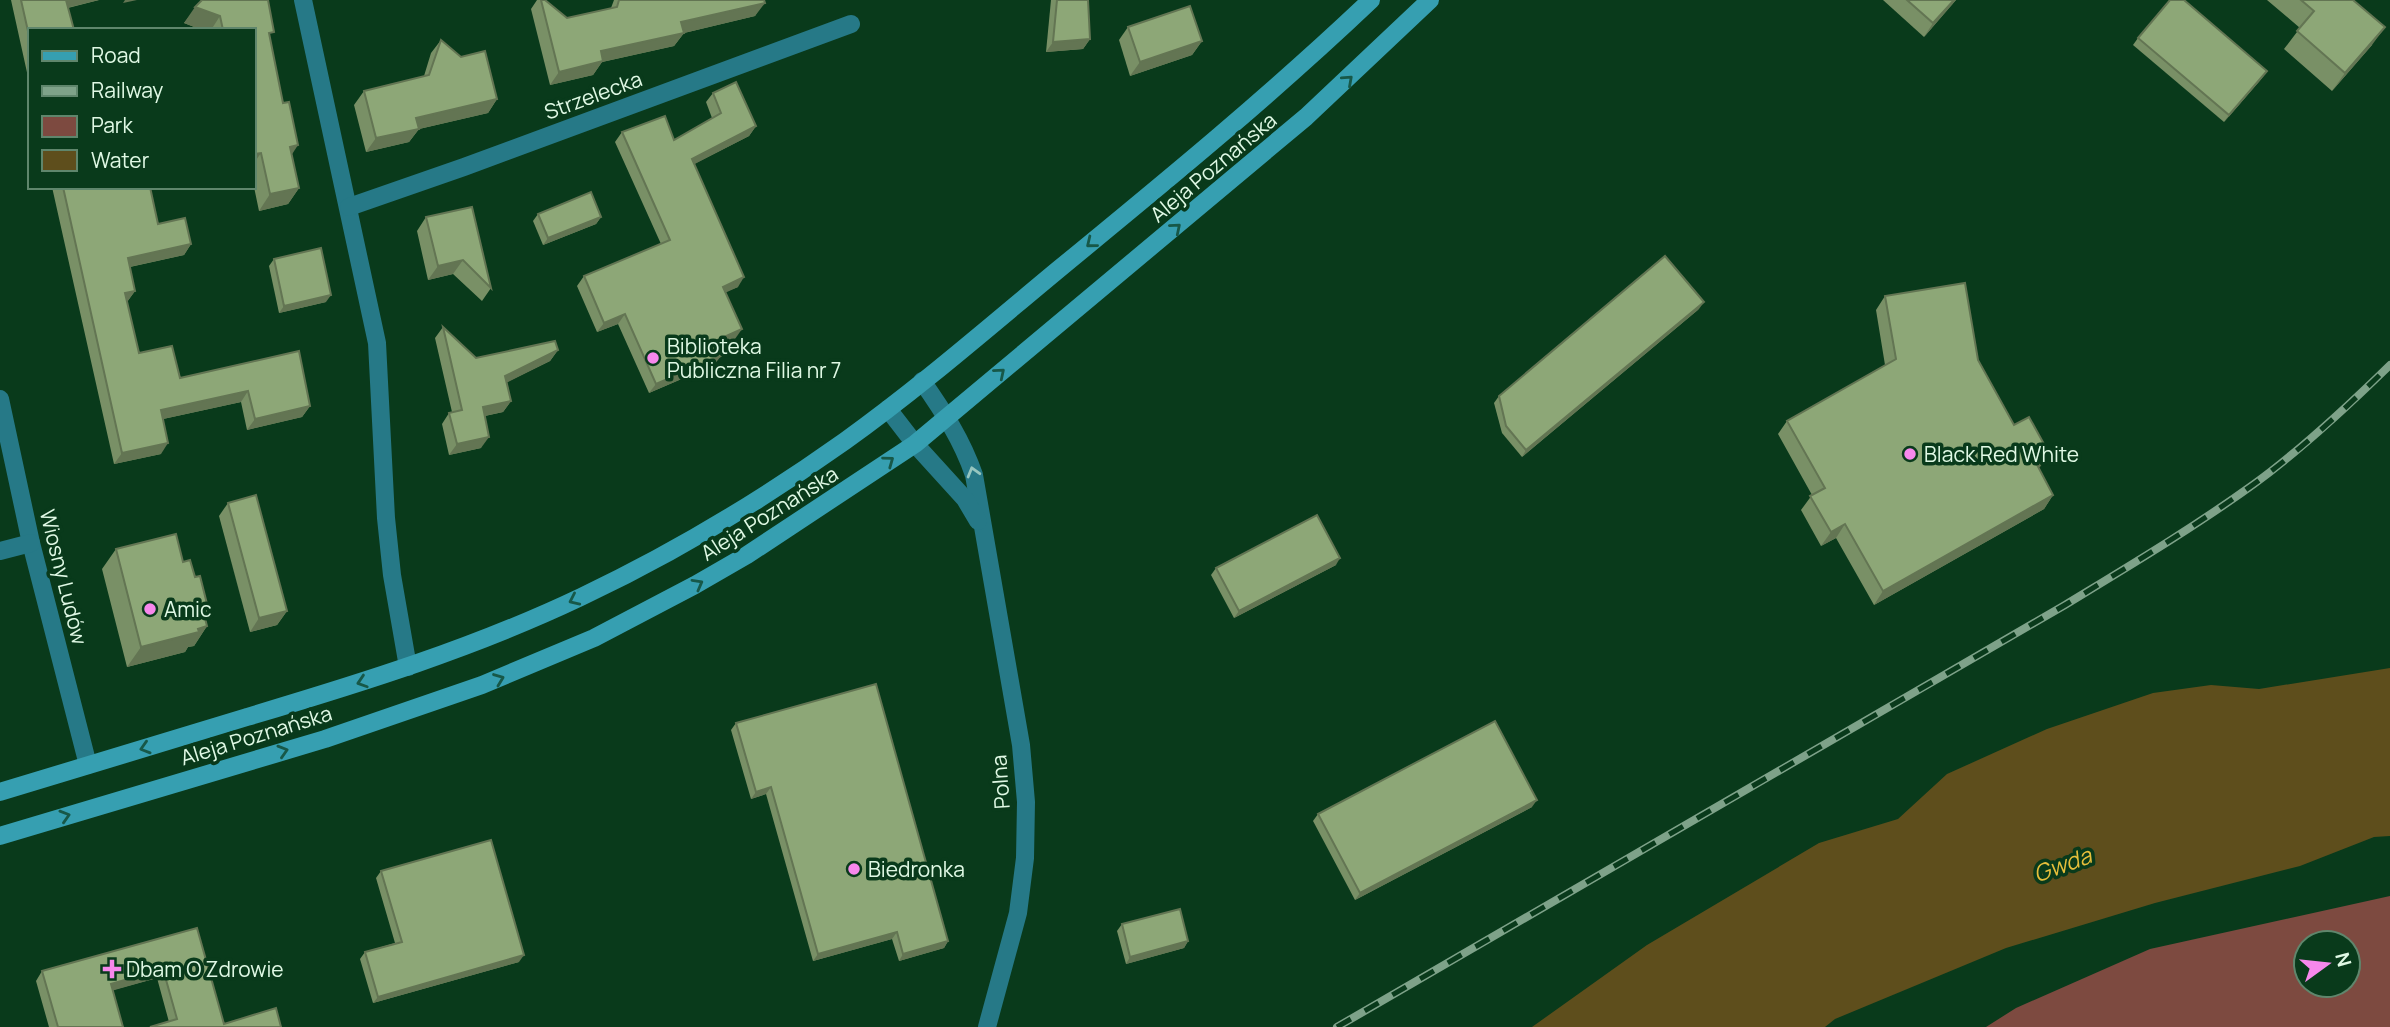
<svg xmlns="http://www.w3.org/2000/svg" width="2390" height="1027" viewBox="0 0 2390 1027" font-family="Manrope,sans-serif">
	<rect width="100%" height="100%" fill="#093a1b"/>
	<!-- green -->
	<path fill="#7d4a40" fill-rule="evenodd" d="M2390 896V1027H1986L2016 1008 2150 949ZM2306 943H2348V985H2306Z"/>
	<!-- water -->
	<polygon fill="#5e4e1c" points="2390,668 2390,836 2374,837 2300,866 2155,903 2006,948 1835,1019 1825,1027 1532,1027 1647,945 1819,843 1898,819 1947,774 2047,729 2153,693 2211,685 2259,689"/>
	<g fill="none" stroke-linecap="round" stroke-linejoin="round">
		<!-- street -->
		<g stroke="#267987" stroke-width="18">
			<polyline points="303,0 377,343 386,518 392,575 408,667"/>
			<polyline points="349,207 464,167 851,24"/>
			<path d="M922 381C943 411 962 440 974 475L1021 745 1026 802 1025 858 1018 913 987 1027"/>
			<polyline points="0,399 31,543 88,765"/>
			<polyline points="888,409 915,444 965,499 978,521"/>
			<polyline points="0,551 31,543"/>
		</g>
		<!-- secondary -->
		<g stroke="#369fb1" stroke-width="18">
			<path d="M0 792C83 767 165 742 247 717 361 683 474 648 581 597 674 553 762 500 845 441 919 388 989 327 1059 269 1165 182 1271 95 1371 0"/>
			<polyline points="0,836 325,739 482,685 594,638 695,585 747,555 915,444 1306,117 1430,0"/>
		</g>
		<!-- rail casing -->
		<g stroke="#7ea289" stroke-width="8">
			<path id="rail" d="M1337 1027 2065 605C2129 566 2193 528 2254 484 2302 449 2347 407 2390 365"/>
		</g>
		<!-- rail -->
		<use href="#rail" stroke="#093a1b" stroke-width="5" stroke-dasharray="16" stroke-linecap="butt"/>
	</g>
	<!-- wall -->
	<g fill="#799066">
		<polygon points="11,0 99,0 68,8 30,30 30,86"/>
		<polygon points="202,0 270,38 292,155 299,188 288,204 259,211 254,187 254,30 202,30 184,23"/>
		<polygon points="537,0 545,0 567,18 611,8 614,0 764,0 755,16 684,33 674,46 602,62 593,75 550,85 531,9"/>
		<polygon points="1051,0 1088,0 1090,39 1083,49 1046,52"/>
		<polygon points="1883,0 1956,0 1924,37"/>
		<polygon points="2267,0 2353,0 2372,45 2332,91 2284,49 2300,28"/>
		<polygon points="1128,27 1202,41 1192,55 1130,76 1119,40"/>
		<polygon points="2138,38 2262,78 2224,122 2133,45"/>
		<polygon points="441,40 497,99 488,113 419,129 409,142 366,152 354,105 364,91 424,76 431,53"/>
		<polygon points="713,93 756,126 749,136 694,164 738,287 725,292 735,339 717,347 714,365 649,393 618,324 597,332 577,286 584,276 661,244 615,142 622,132 674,140 712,118 706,102"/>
		<polygon points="52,187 150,187 158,224 191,244 184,255 130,267 135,291 127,302 139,353 180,378 299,351 310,406 302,417 247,430 241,402 163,419 161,454 114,464"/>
		<polygon points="538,214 601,217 596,224 543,245 533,221"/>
		<polygon points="426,217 491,288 482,301 453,274 428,280 417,231"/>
		<polygon points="274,259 326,302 279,313 269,266"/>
		<polygon points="1885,296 1978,360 2014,425 2049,453 2038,468 2053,495 2044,509 1874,605 1836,538 1821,546 1801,510 1812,495 1778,434 1787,421 1885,365 1876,310"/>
		<polygon points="1699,309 1522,457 1502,433 1494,403 1499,396"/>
		<polygon points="443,327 476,358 558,350 550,361 507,382 511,401 503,412 485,416 481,448 449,455 442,424 449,413 452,412 435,338"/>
		<polygon points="228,503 287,611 277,625 250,632 219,516"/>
		<polygon points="116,549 183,562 205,618 207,626 194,646 188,647 185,652 127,667 102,569"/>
		<polygon points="1336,565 1234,618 1211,575 1216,568"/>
		<polygon points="736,723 948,941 944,948 899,961 892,939 813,961 766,794 751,799 731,730"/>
		<polygon points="1532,807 1355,900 1313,821 1318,814"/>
		<polygon points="381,871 519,962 373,1003 360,959 365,952 395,943 376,878"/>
		<polygon points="1122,924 1188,941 1184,948 1126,964 1117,931"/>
		<polygon points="197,928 224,1024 169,1022 157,978 113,990 123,1027 49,1027 36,981 42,971"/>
	</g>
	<!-- shaded-wall -->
	<g fill="#637553">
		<polygon points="64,0 99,0 58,10"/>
		<polygon points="125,0 137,0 123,3"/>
		<polygon points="1954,0 1956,0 1924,37 1933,23"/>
		<polygon points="765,3 755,16 684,33 674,46 602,62 593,75 550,85 559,72 601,51 681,22"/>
		<polygon points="195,7 220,16 211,30 202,30 184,23"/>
		<polygon points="2385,27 2372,45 2332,91 2345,73"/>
		<polygon points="1090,39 1083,49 1046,52 1053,42"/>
		<polygon points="1202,41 1192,55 1130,76 1140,62"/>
		<polygon points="2267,71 2262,78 2224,122 2229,115"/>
		<polygon points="497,99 488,113 419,129 409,142 366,152 376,138 416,118"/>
		<polygon points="756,126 749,136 685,169 692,159"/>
		<polygon points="298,145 287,162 290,147"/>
		<polygon points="261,153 254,163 254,154"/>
		<polygon points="299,188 288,204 259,211 270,194"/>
		<polygon points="601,217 596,224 543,245 548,238"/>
		<polygon points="191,244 184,255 120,269 128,258"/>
		<polygon points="463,260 453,274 428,280 438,266"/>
		<polygon points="744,277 738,287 716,297 723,287"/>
		<polygon points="135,291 127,302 125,293"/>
		<polygon points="331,295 326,302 279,313 284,306"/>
		<polygon points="1704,302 1699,309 1522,457 1526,450"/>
		<polygon points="625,314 618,324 597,332 604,323"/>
		<polygon points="742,329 735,339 708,351 715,341"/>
		<polygon points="558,350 550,361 498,387 505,376"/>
		<polygon points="721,356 714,365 649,393 656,384"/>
		<polygon points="248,391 241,402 154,421 161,410"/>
		<polygon points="511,401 503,412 475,418 483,407"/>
		<polygon points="310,406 302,417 247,430 255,419"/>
		<polygon points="489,437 481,448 449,455 457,444"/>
		<polygon points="168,443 161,454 114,464 122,453"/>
		<polygon points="2049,453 2040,467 2025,475 2035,461"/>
		<polygon points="2053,495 2044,509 1874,605 1883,591"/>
		<polygon points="1845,524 1836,538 1821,546 1831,532"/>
		<polygon points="1340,558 1336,565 1234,618 1239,611"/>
		<polygon points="287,611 277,625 250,632 259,618"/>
		<polygon points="207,626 194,646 188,647 185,652 127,667 141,647"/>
		<polygon points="771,787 766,794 751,799 756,792"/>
		<polygon points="1537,800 1532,807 1355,900 1360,893"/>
		<polygon points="897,932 892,939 813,961 818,954"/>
		<polygon points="948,941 944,948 899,961 903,954"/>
		<polygon points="1188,941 1184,948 1126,964 1130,957"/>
		<polygon points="524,955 519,962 373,1003 378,997"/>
		<polygon points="163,969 157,978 104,993 111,984"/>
	</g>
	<!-- building -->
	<g fill="#8da777" stroke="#637553" stroke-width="2">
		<polygon points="21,0 66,0 74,30 30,30 30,40"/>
		<polygon points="202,0 268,0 274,32 269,33 283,103 289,102 298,145 290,147 299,188 270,194 261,153 254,154 254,30 223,30 220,16 195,7"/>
		<polygon points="541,0 545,0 567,18 617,7 619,0 764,0 765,3 681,22 684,33 601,51 603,61 559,72"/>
		<polygon points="1057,0 1088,0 1090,39 1053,42"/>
		<polygon points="1907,0 1954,0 1933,23"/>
		<polygon points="2170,0 2184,0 2267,71 2229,115 2138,38"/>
		<polygon points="2301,0 2353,0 2385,27 2345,73 2297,31 2314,11"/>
		<polygon points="1190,6 1202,41 1140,62 1128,27"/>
		<polygon points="441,40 461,57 485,51 497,99 416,118 419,129 376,138 364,91 429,75"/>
		<polygon points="736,82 756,126 692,159 744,277 723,287 742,329 715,341 721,356 656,384 625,314 604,323 584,276 670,240 622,132 665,116 674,140 721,113 713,93"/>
		<polygon points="63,187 150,187 158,224 185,218 191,244 128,258 135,291 125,293 139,353 172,346 180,378 299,351 310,406 255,419 248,391 161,410 168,443 122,453"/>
		<polygon points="591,192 601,217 548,238 538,214"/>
		<polygon points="472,207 491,288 463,260 438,266 426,217"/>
		<polygon points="321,248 331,295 284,306 274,259"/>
		<polygon points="1665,256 1704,302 1526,450 1506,426 1499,396"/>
		<polygon points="1965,283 1978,360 2014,425 2029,417 2049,453 2035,461 2053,495 1883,591 1845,524 1831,532 1810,496 1825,488 1787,421 1896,359 1885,296"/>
		<polygon points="443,327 476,358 555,341 558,350 505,376 511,401 483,407 489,437 457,444 449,413 462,410"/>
		<polygon points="256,495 287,611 259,618 228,503"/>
		<polygon points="1317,515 1340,558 1239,611 1216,568"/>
		<polygon points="176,534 183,562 190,560 195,577 200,576 209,612 204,614 207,626 198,629 199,632 141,647 116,549"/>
		<polygon points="876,684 948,941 903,954 897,932 818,954 771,787 756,792 736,723"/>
		<polygon points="1495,721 1537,800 1360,893 1318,814"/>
		<polygon points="491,840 524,955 378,997 365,952 402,942 381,871"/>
		<polygon points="1180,909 1188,941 1130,957 1122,924"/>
		<polygon points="197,928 224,1024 276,1008 281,1027 150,1027 177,1019 163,969 111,984 123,1027 58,1027 42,971"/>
	</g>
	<!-- one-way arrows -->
	<defs><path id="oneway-chevron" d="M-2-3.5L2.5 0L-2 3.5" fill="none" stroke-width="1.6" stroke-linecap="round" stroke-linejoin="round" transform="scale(1.75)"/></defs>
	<g stroke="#175848">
		<use href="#oneway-chevron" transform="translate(1348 80) rotate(-42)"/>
		<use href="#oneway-chevron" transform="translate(1176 228) rotate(-40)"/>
		<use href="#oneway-chevron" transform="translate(1091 243) rotate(141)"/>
		<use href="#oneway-chevron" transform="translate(1000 373) rotate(-40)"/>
		<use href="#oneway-chevron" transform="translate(889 461) rotate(-36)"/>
		<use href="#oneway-chevron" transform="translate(698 584) rotate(-29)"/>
		<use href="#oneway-chevron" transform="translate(574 600) rotate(155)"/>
		<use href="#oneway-chevron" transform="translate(499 679) rotate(-21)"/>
		<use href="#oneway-chevron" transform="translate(362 682) rotate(162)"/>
		<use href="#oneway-chevron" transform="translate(145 748) rotate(163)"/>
		<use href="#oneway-chevron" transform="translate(283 751) rotate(-17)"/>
		<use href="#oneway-chevron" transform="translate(65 816) rotate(-17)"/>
	</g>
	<use stroke="#96c6bf" href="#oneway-chevron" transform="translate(973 472) rotate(-106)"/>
	<!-- markers -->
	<g fill="#f788ec" stroke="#093a1b" stroke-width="2.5">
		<circle cx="653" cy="358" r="7"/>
		<circle cx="1910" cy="454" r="7"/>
		<circle cx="150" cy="609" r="7"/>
		<circle cx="854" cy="869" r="7"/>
		<path d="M108.5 958.5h7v7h7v7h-7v7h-7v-7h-7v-7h7z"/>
	</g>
	<g text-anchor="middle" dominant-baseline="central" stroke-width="7" stroke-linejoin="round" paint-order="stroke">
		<!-- street labels -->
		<g font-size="21" fill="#e0f9e5" stroke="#093a1b">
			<text transform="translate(593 95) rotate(-20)">Strzelecka</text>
			<text transform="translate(1213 167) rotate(-40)">Aleja Poznańska</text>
			<text transform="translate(769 513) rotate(-32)">Aleja Poznańska</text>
			<text transform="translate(64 577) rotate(76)">Wiosny Ludów</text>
			<text transform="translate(256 735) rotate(-17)">Aleja Poznańska</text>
			<text transform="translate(1000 782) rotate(-94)">Polna</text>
		</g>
		<!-- poi labels -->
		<g font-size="21" fill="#e0f9e5" stroke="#093a1b" text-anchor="start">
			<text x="667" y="346">Biblioteka<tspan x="667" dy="24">Publiczna Filia nr 7</tspan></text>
			<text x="1924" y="454">Black Red White</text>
			<text x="164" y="609">Amic</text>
			<text x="868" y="869">Biedronka</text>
			<text x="126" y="969">Dbam O Zdrowie</text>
		</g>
		<!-- water labels -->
		<g font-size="23" font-style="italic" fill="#e6be3b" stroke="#093a1b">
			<text transform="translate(2062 864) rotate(-20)">Gwda</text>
		</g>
	</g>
	<!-- legend -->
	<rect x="28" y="28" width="228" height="161" fill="#093a1b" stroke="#5f866c" stroke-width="2"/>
	<rect x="42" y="51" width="35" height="10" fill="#369fb1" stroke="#5f866c" stroke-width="2"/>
	<text x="91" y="63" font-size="21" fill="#e0f9e5">Road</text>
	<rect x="42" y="86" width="35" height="10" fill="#7ea289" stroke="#5f866c" stroke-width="2"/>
	<text x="91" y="98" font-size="21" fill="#e0f9e5">Railway</text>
	<rect x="42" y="116" width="35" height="21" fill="#7d4a40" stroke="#5f866c" stroke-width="2"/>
	<text x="91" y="133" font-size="21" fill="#e0f9e5">Park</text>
	<rect x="42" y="150" width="35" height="21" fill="#5e4e1c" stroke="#5f866c" stroke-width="2"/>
	<text x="91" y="168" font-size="21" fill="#e0f9e5">Water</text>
	<!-- north arrow -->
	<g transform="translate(2327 964) rotate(75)"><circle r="33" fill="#093a1b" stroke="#5f866c" stroke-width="2"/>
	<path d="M0-5L12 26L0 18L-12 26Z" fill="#f788ec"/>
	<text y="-10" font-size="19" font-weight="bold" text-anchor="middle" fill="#e0f9e5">N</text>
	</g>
</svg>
